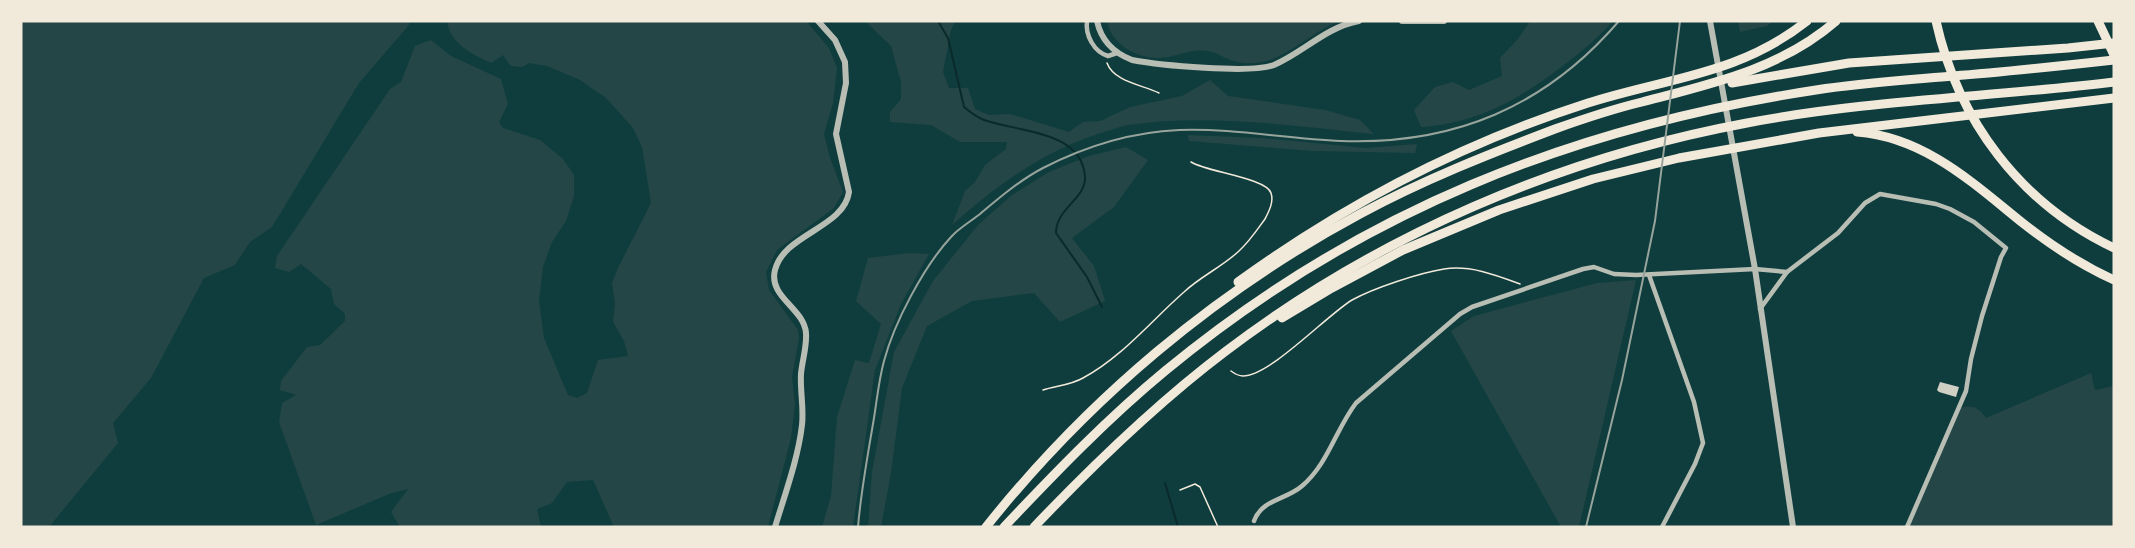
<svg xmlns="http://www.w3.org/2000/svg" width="2135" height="548" viewBox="0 0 2135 548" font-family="'Noto Sans',sans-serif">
	<rect width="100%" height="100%" fill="#0f3d3e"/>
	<!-- green -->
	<g fill="#244646">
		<polygon points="21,21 410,21 409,25 359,83 272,227 250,242 235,265 204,278 151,378 113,423 118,443 49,527 21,527"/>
		<path d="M447 21H806L829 48 837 68 833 103 824 134 830 158 843 192 834 208 777 250 766 272 769 290 798 330 799 338 792 377 795 405 791 438 768 527H614L593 480 567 482 552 503 537 509 541 527H400L391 512 408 489 389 494 316 525 279 422 282 403 296 395 280 390 281 381 307 347 320 345 345 321V314L334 304 331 289 301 264 289 272 275 268 277 256 390 89 401 82 415 46 431 40 451 56 501 79 508 104 499 122 503 128 540 140 563 159 574 175V196L566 221 552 242 543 267 539 301 544 338 568 395 577 398 587 393 598 360 628 356 624 341 613 322 615 303 612 283 618 268 651 203 642 147 633 128 606 98 580 80 547 66 529 63 522 67 511 66 503 55 491 63C472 54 450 44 447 21Z"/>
		<path d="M865 21H955L951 30 943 72 949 88H968L975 109 989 115 1010 114 1069 132 1083 122 1100 121 1130 107 1182 96 1210 80 1228 96 1325 110 1360 120 1374 134C1295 126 1207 113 1128 125 1118 127 1108 131 1098 134 1042 152 996 186 952 225L965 191 975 182 985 165 1006 149 1007 142H960L931 125 890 122V112L901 99V82L891 46Z"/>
		<path d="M1107 21H1339C1316 31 1297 48 1275 58 1263 63 1246 65 1234 61 1225 59 1217 52 1208 51 1189 48 1175 58 1158 58 1136 58 1111 44 1107 21Z"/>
		<path d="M1530 21H1613C1599 37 1581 52 1564 65 1520 99 1478 123 1421 127L1414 110 1435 87 1453 82 1469 90 1502 76 1500 58 1518 39Z"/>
		<polygon points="1738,21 1773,21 1767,26 1740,32"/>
		<polygon points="1188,135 1261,138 1366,148 1417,144 1415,153 1312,151 1189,141"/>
		<polygon points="1126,147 1148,160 1114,207 1072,238 1094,266 1105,301 1060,322 1034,293 972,301 927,326 902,388 891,473 881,527 868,527 872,472 894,352 933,281 978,225 1012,195 1049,172 1089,156"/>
		<polygon points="908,253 929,254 901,304 875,370 853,527 822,527 831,496 837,417 855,360 869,363 881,324 856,301 868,258"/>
		<polygon points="1636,280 1579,527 1561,527 1451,331 1474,316 1597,283"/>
		<path d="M2091 373 2095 390 2114 386V527H1909L1961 408C1973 404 1980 409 1986 418Z"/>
	</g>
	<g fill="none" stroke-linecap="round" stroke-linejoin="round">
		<!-- stream -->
		<g stroke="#0a2a2b" stroke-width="2">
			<path d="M938 21 948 38 964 107C970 112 976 117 984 120 1017 132 1082 130 1085 177 1086 199 1056 208 1056 233L1087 277 1102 307"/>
			<polyline points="1165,483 1178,527"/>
		</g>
	</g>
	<!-- building -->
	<polygon fill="#cfcfc3" points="1940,382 1959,387 1956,397 1939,392 1937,390"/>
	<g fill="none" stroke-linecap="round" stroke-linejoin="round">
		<!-- path -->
		<g stroke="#f1e9da" stroke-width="1.5">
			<path d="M1107 63C1114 82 1143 85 1159 93"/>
			<path d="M1231 371C1235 374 1238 376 1243 376 1270 376 1327 315 1352 300 1374 288 1419 273 1444 269 1470 265 1496 275 1520 284"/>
			<path d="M1043 390C1056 386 1071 385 1083 378 1122 357 1151 321 1184 292 1201 276 1222 267 1239 251 1249 242 1257 230 1265 219 1269 211 1274 202 1271 193 1266 178 1207 172 1191 162"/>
			<polyline points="1180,490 1195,484 1200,487 1218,527"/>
		</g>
		<!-- minor -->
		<g stroke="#b8beb3" stroke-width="4.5">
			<path d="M1087 21C1085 35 1094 52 1108 56L1117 53"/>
			<polyline points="1649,275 1694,402 1703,443 1695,464 1662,527"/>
			<polyline points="1760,309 1787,272 1838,233 1865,203 1880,194 1936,204 1950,209 1974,222 2006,248 2001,257 1982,316 1971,359 1966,391 1907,527"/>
			<path d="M1254 521C1262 499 1286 500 1302 486 1328 464 1336 429 1356 403L1460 314 1472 307 1583 269 1594 267 1614 274 1636 275 1755 269 1787 272"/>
		</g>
		<!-- tertiary -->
		<g stroke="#b8beb3" stroke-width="6">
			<path d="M1097 21C1101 40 1114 53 1132 60 1158 65 1252 74 1274 65 1304 52 1326 27 1359 21"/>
			<polyline points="1402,21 1444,21"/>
			<polyline points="1710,21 1755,269 1793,527"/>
			<path d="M775 527C785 494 798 459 802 425 804 408 800 391 801 374 802 361 807 347 806 333 804 308 768 297 775 270 784 234 844 228 849 192L836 134 846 83 845 62 835 40 818 21"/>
		</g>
		<!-- motorway -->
		<g stroke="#f1e9da" stroke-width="9">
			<path d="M1936 21C1958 121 2021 204 2114 248"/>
			<polyline points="2098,21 2114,55"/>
			<polyline points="1732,83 1849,63 2068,48 2114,43"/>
			<path d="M1857 132C1925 137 1974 184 2024 224 2052 246 2081 265 2114 280"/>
			<path d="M1238 282C1344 205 1463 143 1588 103 1666 78 1739 75 1807 21"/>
			<polyline points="1282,318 1332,288 1403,250 1499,210 1593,179 1679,158 1819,133 2114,98"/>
			<path d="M986 527C1088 399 1215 292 1360 214 1423 180 1489 154 1555 129 1583 119 1613 109 1642 102 1711 84 1781 69 1836 21"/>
			<path d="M1004 527C1056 472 1108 418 1165 371 1357 212 1572 127 1816 90 1861 83 1907 80 1953 76 2006 72 2060 66 2114 60"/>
			<path d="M1034 527C1094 464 1157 403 1226 351 1379 235 1559 158 1747 123 1868 100 1992 97 2114 82"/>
		</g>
		<!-- rail -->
		<g stroke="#97a49c" stroke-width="2">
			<path d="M858 527C861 490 868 454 874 418 877 399 879 379 884 361 894 323 924 266 951 237 959 228 970 222 980 214 999 198 1020 180 1043 168 1084 147 1132 132 1179 130 1233 128 1287 139 1341 141 1454 145 1545 107 1619 21"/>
			<polyline points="1586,527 1622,380 1655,221 1680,21"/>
		</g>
	</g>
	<!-- border -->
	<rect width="2135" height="548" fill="none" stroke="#f1e9da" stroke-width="45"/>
</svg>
